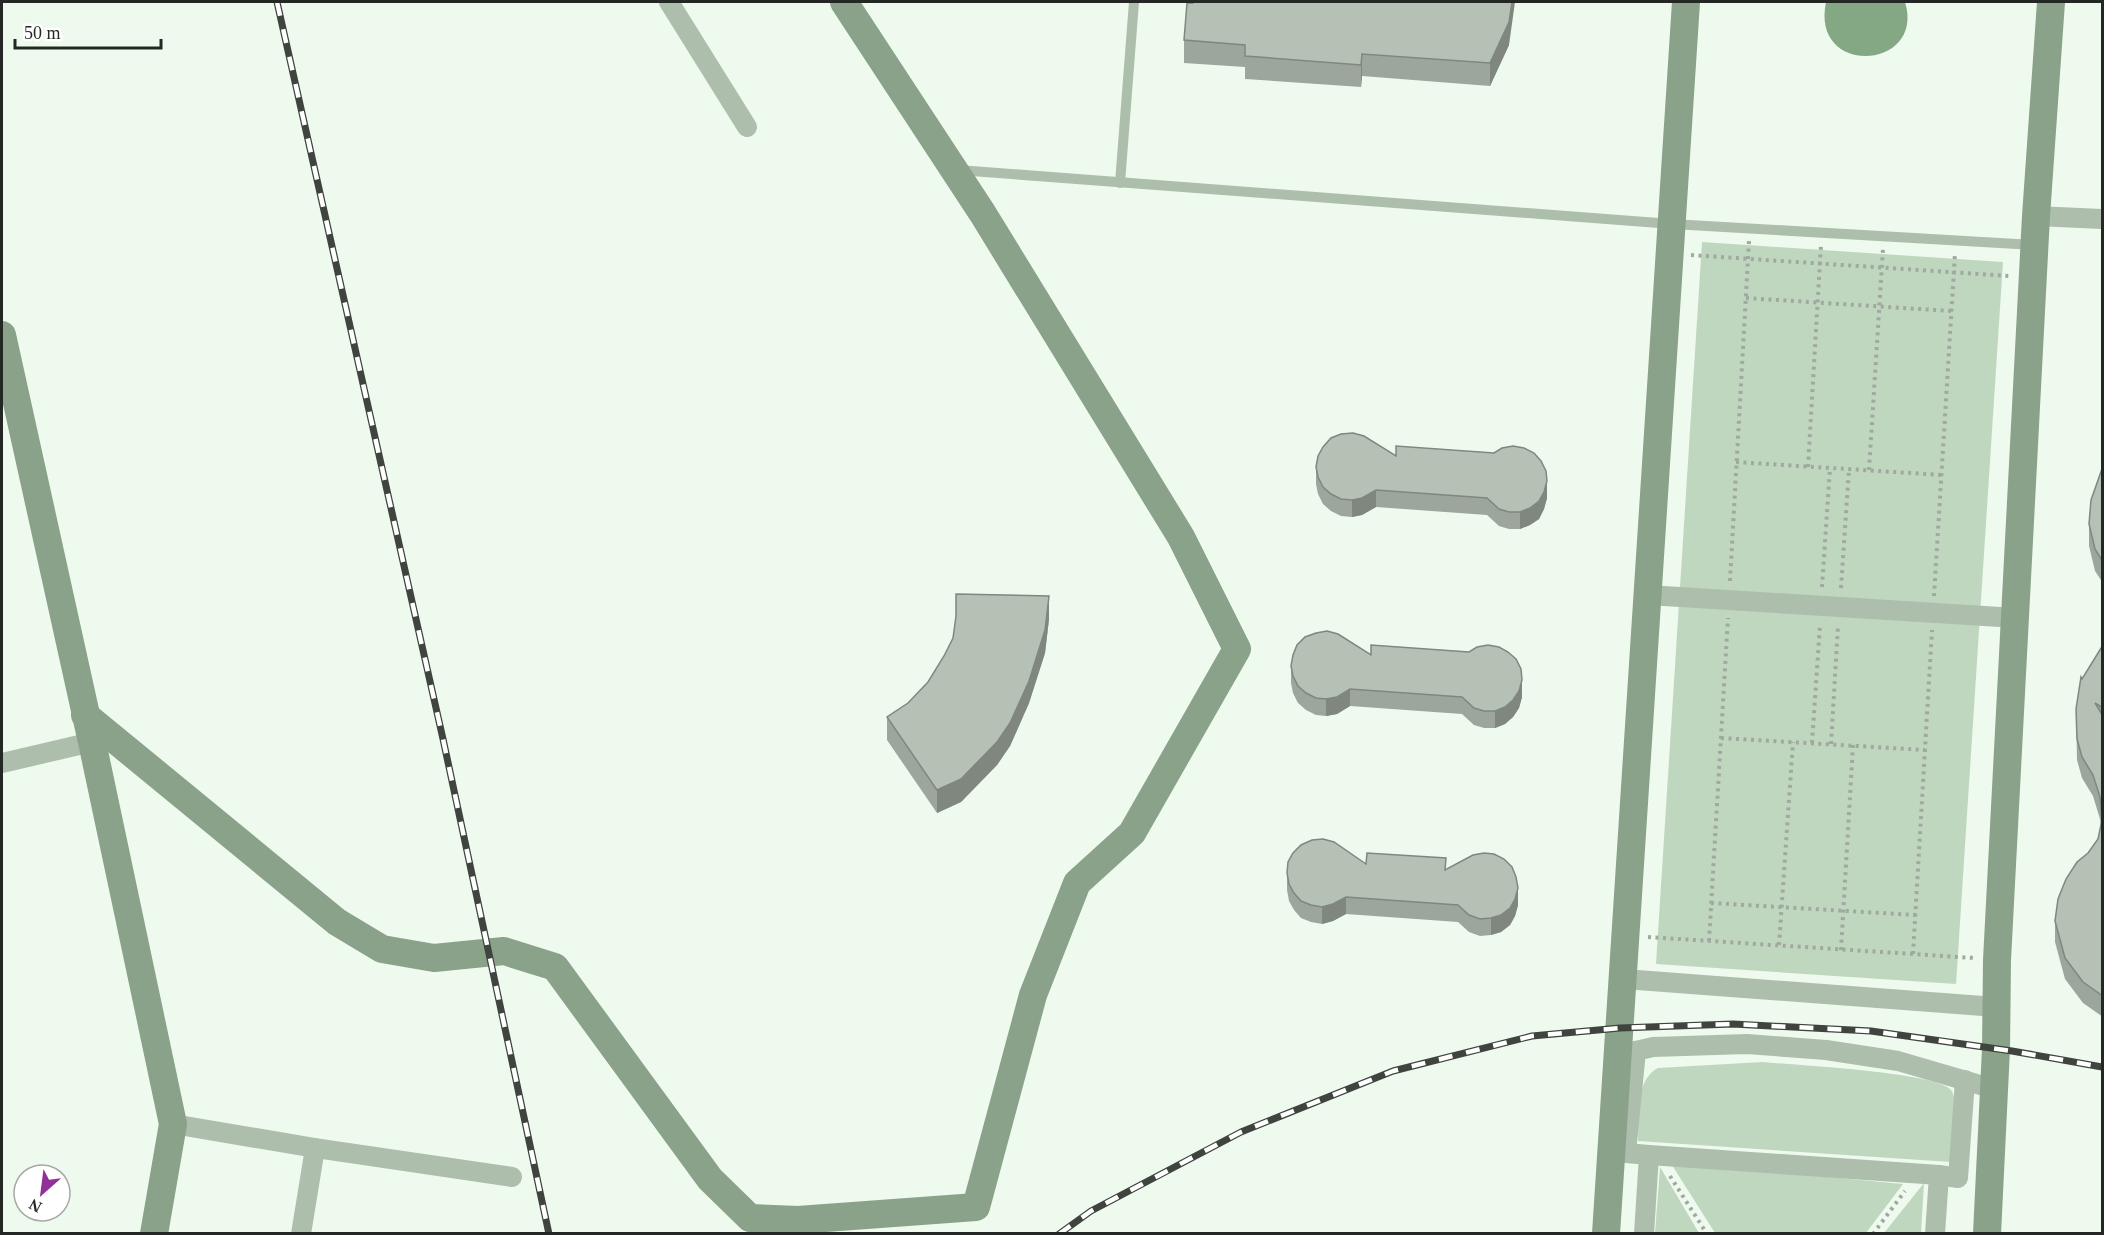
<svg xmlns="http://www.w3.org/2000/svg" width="2104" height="1235" viewBox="0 0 2104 1235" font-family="Georgia,serif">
	<rect width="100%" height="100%" fill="#effaee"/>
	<!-- green -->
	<g fill="#c0d7bf">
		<polygon points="1702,242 2003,262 1956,984 1656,964"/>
		<path d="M1762 1062C1793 1065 1936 1072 1951 1090 1959 1098 1952 1149 1951 1162L1638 1141C1639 1118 1634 1081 1658 1068Z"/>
		<polygon points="1670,1162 1903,1184 1866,1233 1715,1233"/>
		<polygon points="1660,1167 1699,1233 1655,1233"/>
		<polygon points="1924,1183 1921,1233 1884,1233"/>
	</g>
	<!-- water -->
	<path fill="#84a883" d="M1826 2H1905C1926 70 1810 78 1826 2Z"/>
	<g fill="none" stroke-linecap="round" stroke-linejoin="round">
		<!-- path -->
		<g stroke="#a0a9a0" stroke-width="4" stroke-dasharray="3 4.5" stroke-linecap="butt">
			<polyline points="1691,255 2009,276"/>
			<polyline points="1746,298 1951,311"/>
			<polyline points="1736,462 1942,475"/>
			<polyline points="1808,467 1821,245"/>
			<polyline points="1869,470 1883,249"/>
			<polyline points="1730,581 1749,241"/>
			<polyline points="1822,587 1830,468"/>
			<polyline points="1841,588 1849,469"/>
			<polyline points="1934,596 1955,253"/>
			<polyline points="1721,738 1925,750"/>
			<polyline points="1812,743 1820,625"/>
			<polyline points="1831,744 1838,626"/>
			<polyline points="1711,903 1916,915"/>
			<polyline points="1648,937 1975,958"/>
			<polyline points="1709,941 1728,618"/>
			<polyline points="1779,945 1793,742"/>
			<polyline points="1841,950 1853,745"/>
			<polyline points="1913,954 1932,630"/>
			<polyline points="1670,1176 1707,1234"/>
			<polyline points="1873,1234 1905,1191"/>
		</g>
		<!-- lane -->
		<g stroke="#aebead" stroke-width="10">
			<polyline points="958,170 1672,224 2035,245"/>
			<polyline points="1120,183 1134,2"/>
		</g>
		<!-- street -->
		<g stroke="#aebead" stroke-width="20">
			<polyline points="669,2 747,127"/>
			<polyline points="2036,216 2102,219"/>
			<polyline points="1648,595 2016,618"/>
			<polyline points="2,763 92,742"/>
			<polyline points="1624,979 1996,1007"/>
			<polyline points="1636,1051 1626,1153 1649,1155"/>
			<polyline points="1618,1055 1653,1047 1747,1044 1826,1050 1898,1061 1994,1089"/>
			<polyline points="173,1124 315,1148 512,1177"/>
			<polyline points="1939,1175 1958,1178 1965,1080"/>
			<polyline points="301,1234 315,1148"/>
			<polyline points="1644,1234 1649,1155 1939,1175 1935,1234"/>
		</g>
		<!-- secondary -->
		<g stroke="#8aa289" stroke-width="28">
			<polyline points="2,335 92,742 173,1124 154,1234"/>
			<polyline points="85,715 337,922 382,949 434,958 504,951 555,967 710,1179 750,1218 798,1220 976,1207 1033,995 1077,883 1132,833 1237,649 1181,537 983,214 844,2"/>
			<polyline points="1606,1234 1686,2"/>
			<polyline points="1987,1234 1996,1049 1997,960 2036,216 2051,2"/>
		</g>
		<!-- rail casing -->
		<g stroke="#3f443f" stroke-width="7">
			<g id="rail">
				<polyline points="277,2 443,739 549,1234"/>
				<polyline points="1059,1234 1091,1211 1241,1132 1393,1071 1532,1036 1620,1028 1733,1024 1871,1031 2012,1051 2102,1067"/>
			</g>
		</g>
		<!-- rail -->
		<use href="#rail" stroke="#fff" stroke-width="4.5" stroke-dasharray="14" stroke-linecap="butt"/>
	</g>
	<!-- wall -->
	<g fill="#9da69c">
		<polygon points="1193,3 1509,45 1490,86 1362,76 1361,87 1245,79 1245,67 1184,63 1184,40"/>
		<polygon points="1396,456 1547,498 1544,509 1539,519 1530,525 1520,529 1509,529 1499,526 1487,515 1376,507 1362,515 1352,517 1341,516 1331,511 1323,504 1318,494 1316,484 1316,467"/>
		<polygon points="2103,466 2103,583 2095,571 2089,546 2089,524"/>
		<polygon points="1049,619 1045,653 1029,703 1010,746 997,765 961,802 937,813 887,740 887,717 908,703"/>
		<polygon points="2103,645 2103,1017 2083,1003 2065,979 2055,942 2055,921 2088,853 2098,839 2101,826 2100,819 2093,796 2082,778 2077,760 2076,709 2082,679"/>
		<polygon points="1371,655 1522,697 1519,708 1513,717 1505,724 1495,728 1484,728 1474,725 1462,714 1350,706 1337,714 1326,716 1316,715 1306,710 1298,703 1293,693 1291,683 1291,666"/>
		<polygon points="1366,864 1446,870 1518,905 1515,916 1510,925 1501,932 1491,935 1480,936 1469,932 1458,922 1346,914 1333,921 1322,924 1311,922 1301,918 1294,910 1289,901 1287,890 1287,873"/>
	</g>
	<!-- shaded-wall -->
	<g fill="#7f877f">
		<polygon points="1512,2 1515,2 1509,45 1490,86 1490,63"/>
		<polygon points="1362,54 1362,76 1361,87 1361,65"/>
		<polygon points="1547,481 1547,498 1544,509 1539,519 1530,525 1520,529 1520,512"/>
		<polygon points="1376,490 1376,507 1362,515 1352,517 1352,500"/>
		<polygon points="1049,596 1049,619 1045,653 1029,703 1010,746 997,765 961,802 937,813 937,790"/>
		<polygon points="1522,680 1522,697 1519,708 1513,717 1505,724 1495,728 1495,711"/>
		<polygon points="1350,689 1350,706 1337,714 1326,716 1326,699"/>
		<polygon points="1518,888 1518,905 1515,916 1510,925 1501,932 1491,935 1491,918"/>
		<polygon points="1346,897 1346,914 1333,921 1322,924 1322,907"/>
	</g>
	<!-- building -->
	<g fill="#b6c1b5" stroke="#7f877f" stroke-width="1.5">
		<polygon points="1193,2 1512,2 1509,22 1490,63 1362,54 1361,65 1245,56 1245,45 1184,40 1187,3 1193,3"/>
		<polygon points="1353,433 1364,436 1396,456 1396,446 1494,453 1502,448 1513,446 1524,448 1534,453 1541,461 1546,471 1547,481 1544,492 1539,501 1530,508 1520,512 1509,512 1499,509 1487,498 1376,490 1362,498 1352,500 1341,499 1331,494 1323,487 1318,477 1316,467 1318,456 1323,447 1331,438 1341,434"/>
		<polygon points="2103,466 2103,562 2095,549 2089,524 2091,500"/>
		<polygon points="956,594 1049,596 1045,630 1029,681 1010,723 997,742 961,779 937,790 887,717 908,703 928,682 944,656 953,638 956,616"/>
		<polygon points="1327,631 1338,634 1371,655 1371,645 1469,652 1477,647 1488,645 1499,647 1508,652 1516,659 1521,669 1522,680 1519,691 1513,700 1505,707 1495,711 1484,711 1474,708 1462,697 1350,689 1337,697 1326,699 1316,698 1306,693 1298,686 1293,676 1291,666 1293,655 1297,645 1305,637 1316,633"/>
		<polygon points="2103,645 2103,708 2095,703 2103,716 2103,996 2083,982 2065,958 2055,921 2058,899 2066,879 2077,862 2088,853 2098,839 2102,820 2100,797 2093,775 2082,757 2077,739 2076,709 2081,677 2082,679"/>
		<polygon points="1323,839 1334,842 1366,864 1367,853 1446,858 1445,870 1473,855 1484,853 1494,854 1504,859 1512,867 1516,877 1518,888 1515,899 1510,908 1501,915 1491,918 1480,919 1469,915 1458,905 1346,897 1333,904 1322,907 1311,905 1301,901 1294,893 1289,884 1287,873 1288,862 1293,853 1301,845 1312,840"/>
	</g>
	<!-- border -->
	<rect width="2104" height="1235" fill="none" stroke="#242824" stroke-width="6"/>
	<!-- north arrow -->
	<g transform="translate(42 1193) rotate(208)"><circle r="28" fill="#ffffff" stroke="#a7a9a7" stroke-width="1.5"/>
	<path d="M0-4.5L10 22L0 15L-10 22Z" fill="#903099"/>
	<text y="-9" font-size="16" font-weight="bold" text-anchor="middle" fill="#242824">N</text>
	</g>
	<!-- scale -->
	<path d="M15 39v9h146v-9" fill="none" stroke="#242824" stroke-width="3"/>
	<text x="24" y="39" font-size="18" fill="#242824" stroke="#ffffff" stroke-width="4.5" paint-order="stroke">50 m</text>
</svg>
